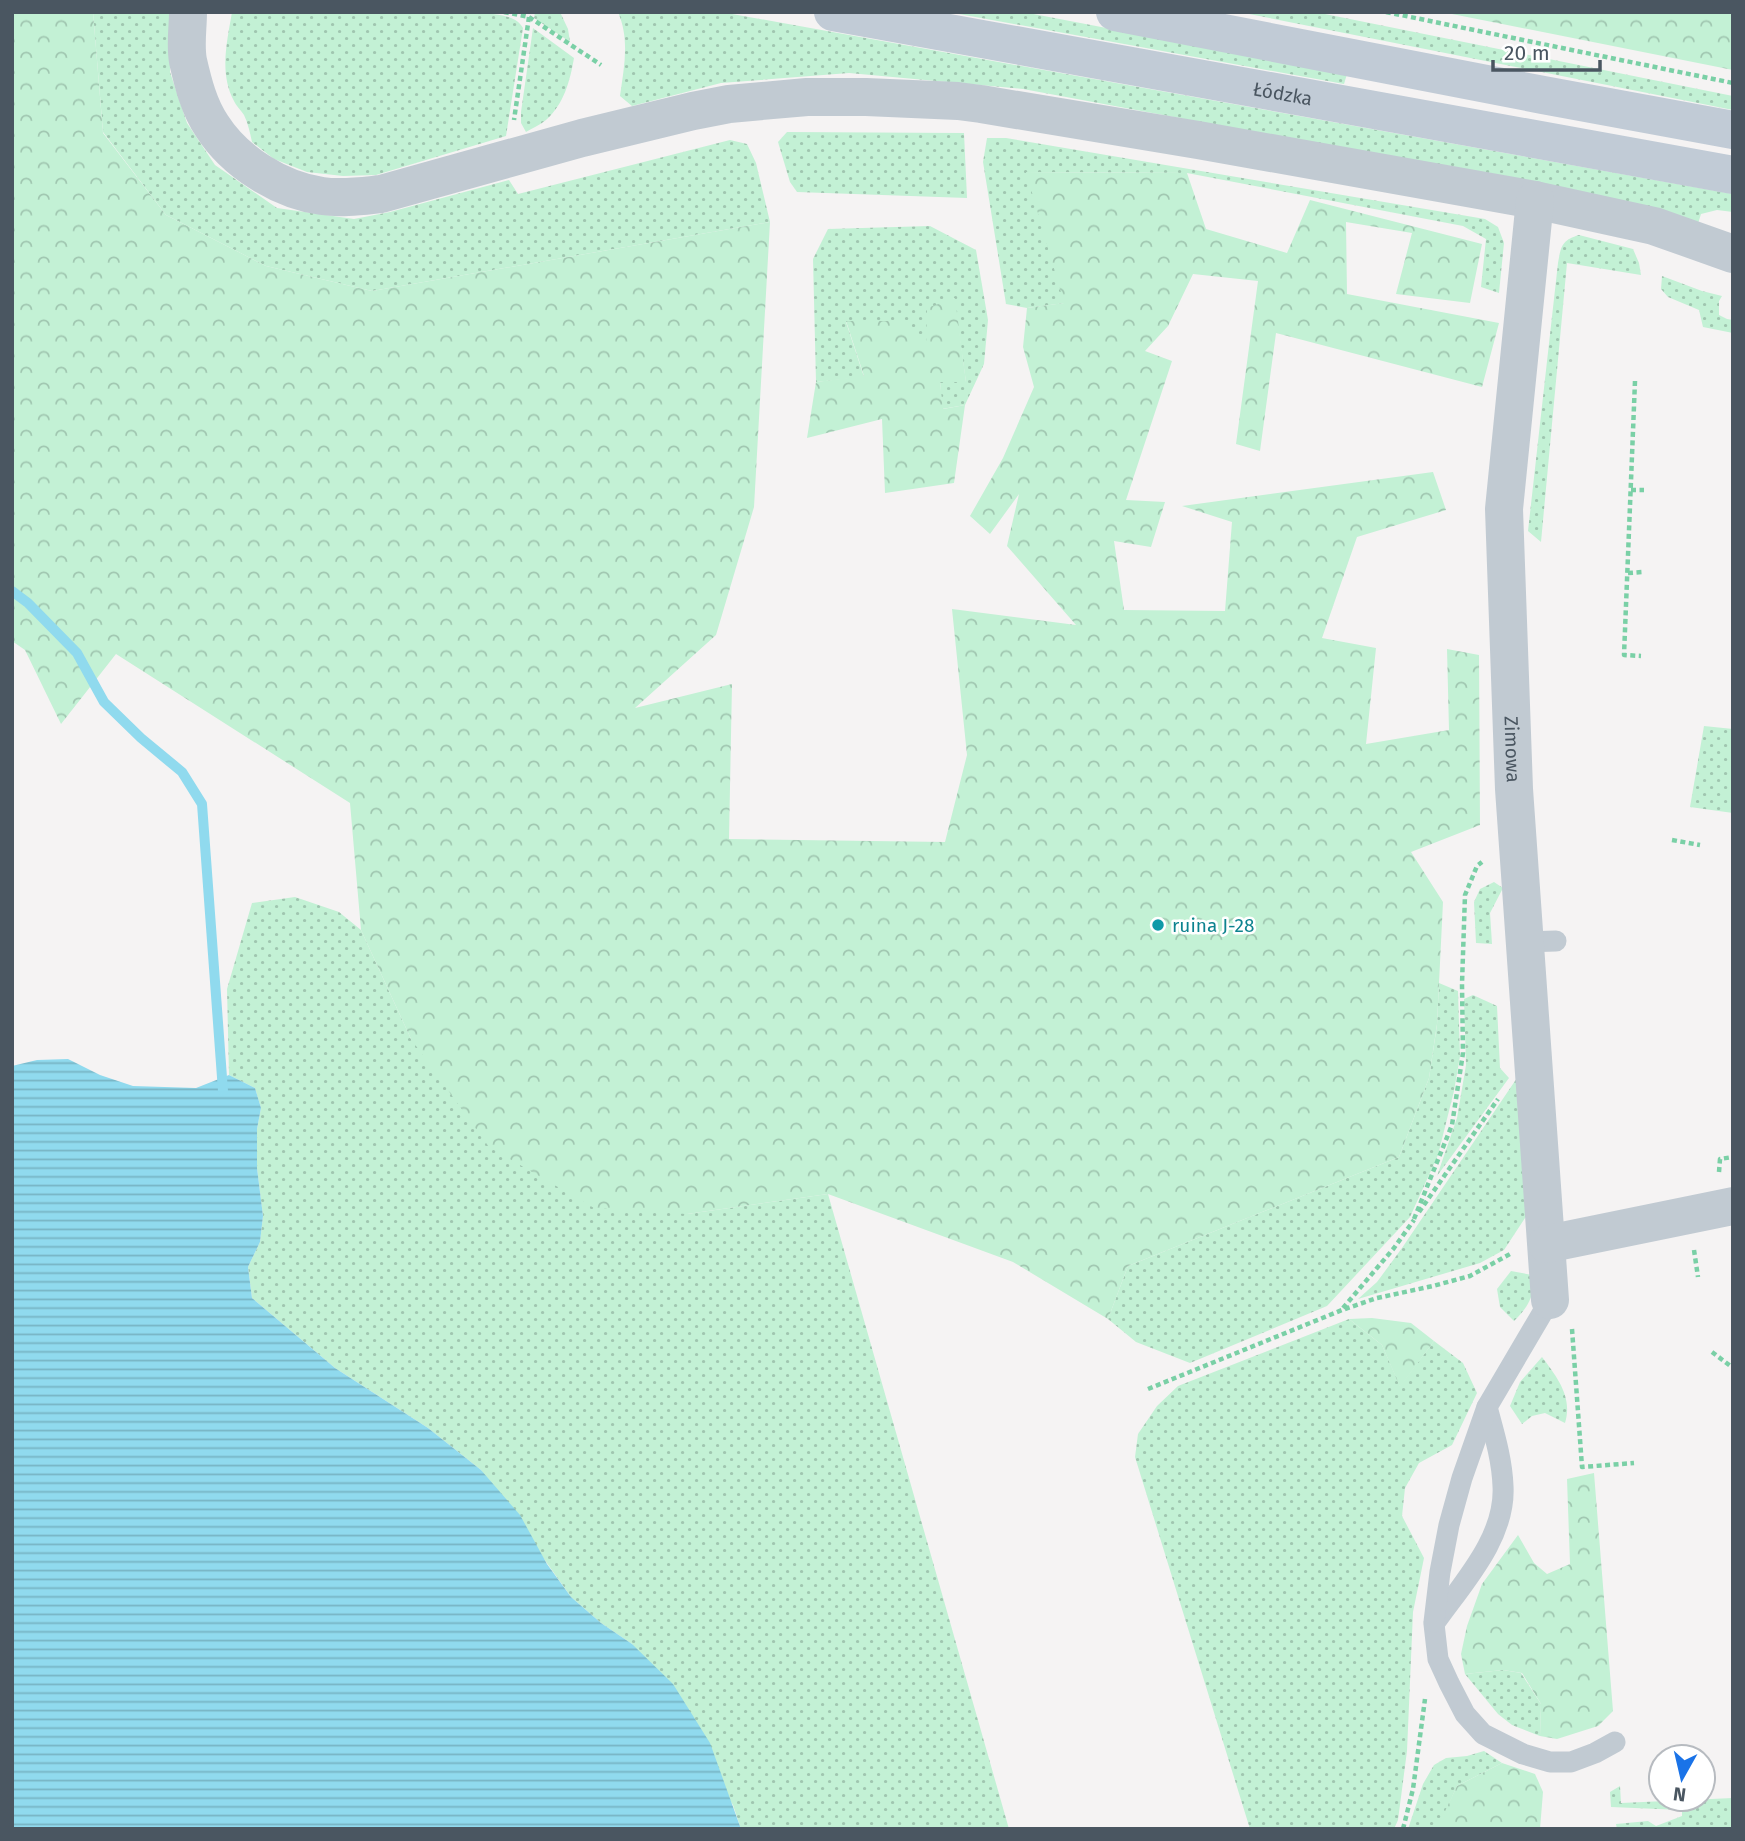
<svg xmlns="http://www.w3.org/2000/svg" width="1745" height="1841" viewBox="0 0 1745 1841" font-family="'Fira Sans',sans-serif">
	<defs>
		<pattern id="green-dots" width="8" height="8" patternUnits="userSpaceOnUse" patternTransform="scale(1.75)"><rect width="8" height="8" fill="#c3f1d5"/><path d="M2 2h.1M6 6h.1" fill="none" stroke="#a0c6b0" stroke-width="1.8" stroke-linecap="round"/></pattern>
		<pattern id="forest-crowns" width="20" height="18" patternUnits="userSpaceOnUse" patternTransform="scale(1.75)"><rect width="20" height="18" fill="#c3f1d5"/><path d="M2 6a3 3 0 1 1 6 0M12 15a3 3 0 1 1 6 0" fill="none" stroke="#a0c6b0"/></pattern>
		<pattern id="water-rules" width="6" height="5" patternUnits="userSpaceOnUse" patternTransform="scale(1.75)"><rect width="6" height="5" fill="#90daee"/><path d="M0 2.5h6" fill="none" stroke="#78b4c4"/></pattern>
	</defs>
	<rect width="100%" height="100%" fill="#f5f3f3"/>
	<!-- green -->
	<g fill="url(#green-dots)">
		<polygon points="93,12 170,12 170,72 187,123 215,165 277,208 354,219 390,212 509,180 518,194 730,140 747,144 756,163 770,222 372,291 266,266 166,215 103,132"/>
		<path d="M232 12H481C494 15 516 14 523 28L506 136 376 175 343 176 307 172 274 159 252 142C250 133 248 123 244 115 241 110 236 106 234 101 219 73 227 42 232 12Z"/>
		<polygon points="535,12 560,12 568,29 570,42 534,18"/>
		<path d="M618 12H721L1733 194V212L1717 210 1701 214 1697 227 1606 197 1023 89 849 73 721 83 632 106 620 96C624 67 630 40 618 12Z"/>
		<polygon points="948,12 1023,12 1347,74 1344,84"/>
		<polygon points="1239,12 1315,12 1733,96 1733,110"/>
		<path d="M533 28 574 58C570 81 564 104 546 120 540 125 532 128 526 132L521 123V112Z"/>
		<polygon points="787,132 964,133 967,198 797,192 790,182 778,142"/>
		<polygon points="987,138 1006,138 1485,219 1498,227 1504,243 1499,293 1481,287 1486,239 1463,226 1187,173 1027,172 1065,303 1027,308 1006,304 983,162"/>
		<polygon points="930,226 976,250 988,320 984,364 965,405 942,409 940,381 966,382 954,298 927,350 846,322 864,377 816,382 813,259 828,229"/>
		<path d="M1579 235 1633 249 1639 263 1641 275 1567 263 1541 542 1528 531 1558 263C1561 246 1562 240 1579 235Z"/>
		<polygon points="1662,276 1702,291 1722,296 1719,301 1719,315 1727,319 1733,320 1733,333 1703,327 1699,310 1668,297 1661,289"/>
		<polygon points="1704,726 1733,729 1733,813 1690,807"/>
		<polygon points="1494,882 1503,888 1490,913 1492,944 1476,943 1474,902 1480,889"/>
		<polygon points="295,897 339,912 361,930 411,1039 687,1214 828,1194 1009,1829 741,1829 733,1805 632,1644 601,1623 571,1597 481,1470 428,1428 335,1368 252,1298 248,1267 260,1242 263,1216 257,1168 257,1129 261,1108 255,1088 229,1075 227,989 252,903"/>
		<polygon points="1439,983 1458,991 1460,1056 1454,1091 1438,1155 1410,1217 1327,1306 1190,1363 1136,1342 1108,1319 1128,1266 1399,1157 1429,1078 1437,1025"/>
		<polygon points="1473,995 1497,1006 1500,1068 1509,1078 1437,1176 1457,1118 1466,1065 1464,999"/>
		<polygon points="1517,1078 1527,1215 1504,1250 1480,1263 1358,1299 1377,1282 1402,1248"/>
		<path d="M1511 1271 1532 1275C1536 1295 1528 1307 1514 1321L1500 1307 1497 1289Z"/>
		<polygon points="1349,1319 1382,1345 1400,1386 1434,1341 1463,1363 1477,1393 1452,1445 1419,1463 1405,1488 1402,1516 1424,1558 1413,1612 1407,1751 1398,1820 1394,1829 1250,1829 1135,1457 1138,1434 1157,1406 1178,1386"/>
		<path d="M1542 1357C1557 1377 1573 1397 1565 1423L1545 1413 1532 1416 1522 1424 1510 1406 1520 1382Z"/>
		<polygon points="1503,1670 1521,1673 1541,1704 1540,1736 1512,1725 1498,1714 1465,1674"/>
		<polygon points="1484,1751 1502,1763 1457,1786 1440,1824 1440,1829 1408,1829 1423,1784 1434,1765 1446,1758 1467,1756"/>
		<polygon points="1620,1786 1621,1803 1733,1798 1733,1829 1617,1829 1616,1824 1648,1821 1656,1826 1682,1816 1682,1810 1611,1807 1610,1792"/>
	</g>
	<!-- forest -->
	<g fill="url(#forest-crowns)">
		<polygon points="12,12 93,12 103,133 166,215 266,266 372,291 770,222 754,507 716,635 635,708 732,684 729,839 945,842 967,755 952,609 1076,625 1007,546 1019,494 990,534 970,516 1003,458 1034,387 1023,347 1027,308 1064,303 1026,172 1187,173 1206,229 1287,253 1310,200 1482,244 1470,303 1396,294 1412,233 1346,222 1347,294 1499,323 1482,387 1276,333 1260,451 1236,444 1258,281 1193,274 1168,326 1145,351 1172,361 1126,500 1165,502 1151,547 1114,541 1124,610 1225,611 1232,522 1182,506 1433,472 1446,510 1357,537 1322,638 1376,648 1366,744 1449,730 1447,649 1479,655 1480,825 1411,852 1443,902 1437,1024 1429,1078 1399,1157 1128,1266 1108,1319 1013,1262 828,1194 687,1214 594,1208 489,1147 411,1039 361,930 350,803 116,654 61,724 25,650 12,641"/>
		<polygon points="1442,12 1733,12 1733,70"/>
		<polygon points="955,298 966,382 940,382 943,409 965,405 954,483 885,493 882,419 807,438 816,382 864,376 846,321 905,321 926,349 927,308"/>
		<polygon points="1372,1318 1411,1323 1434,1341 1400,1387 1382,1345 1349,1319"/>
		<polygon points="1594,1473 1613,1711 1598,1726 1557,1739 1540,1736 1541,1704 1522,1673 1503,1670 1465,1674 1461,1654 1467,1626 1482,1584 1518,1535 1534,1563 1547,1574 1570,1564 1567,1479"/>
		<polygon points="1502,1763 1535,1774 1543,1792 1540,1829 1440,1829 1439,1824 1457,1786"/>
	</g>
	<!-- water -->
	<polygon fill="url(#water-rules)" points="68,1059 100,1075 133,1086 196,1088 229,1075 255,1088 261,1108 257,1129 257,1168 263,1216 260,1242 248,1267 252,1298 335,1368 428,1428 481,1470 520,1515 547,1564 571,1597 601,1623 632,1644 673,1684 710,1743 741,1829 12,1829 12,1066 37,1060"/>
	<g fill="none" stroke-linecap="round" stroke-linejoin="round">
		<!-- stream -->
		<polyline stroke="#90daee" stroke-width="10" points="12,591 28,603 77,653 104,702 141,738 182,772 202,804 223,1091"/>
		<!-- path -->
		<g stroke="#7ad0a6" stroke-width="4.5" stroke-dasharray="5 3.5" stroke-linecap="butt">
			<polyline points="504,12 529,17 514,120"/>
			<polyline points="1386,12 1733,83"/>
			<polyline points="529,17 601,65"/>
			<polyline points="1635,381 1624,655 1641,656"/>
			<polyline points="1631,490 1644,490"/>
			<polyline points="1628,573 1642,572"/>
			<polyline points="1672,840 1700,845"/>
			<polyline points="1719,1172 1720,1159 1733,1157"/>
			<polyline points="1419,1212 1498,1099"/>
			<polyline points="1414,1219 1452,1125 1463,1053 1462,984 1465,895 1477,866 1482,862"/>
			<polyline points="1694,1250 1698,1277"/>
			<polyline points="1343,1308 1394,1248 1414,1220"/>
			<polyline points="1572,1329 1582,1467 1634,1463"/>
			<polyline points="1712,1352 1733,1368"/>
			<polyline points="1148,1389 1342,1310 1377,1298 1433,1286 1470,1276 1510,1254"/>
			<polyline points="1403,1829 1413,1789 1425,1699"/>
		</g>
		<!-- lane -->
		<g stroke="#c1cad2" stroke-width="21">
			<polyline points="1525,942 1556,941"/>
			<path d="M1487 1407C1494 1433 1502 1459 1503 1486 1506 1538 1462 1584 1434 1624L1438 1659 1449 1683 1465 1714 1483 1734 1523 1754 1550 1762H1571L1595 1753 1615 1742"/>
			<polyline points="1434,1622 1440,1572 1449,1525 1462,1478 1487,1407 1550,1300"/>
		</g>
		<!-- street -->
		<g stroke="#c1cad2" stroke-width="38">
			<path d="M188 12C188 28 185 45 188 61 193 83 199 107 212 126 235 162 280 190 322 196 342 199 362 196 381 194L582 138 693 111 729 104 807 97H866L958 101 981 104 1198 140 1535 200 1654 226 1733 254"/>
			<path id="s1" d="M1535 200 1504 509 1514 789 1550 1300"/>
			<polyline points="1547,1244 1733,1206"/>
		</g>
		<!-- secondary -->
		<g stroke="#c1cbd6" stroke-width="38">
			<path id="s2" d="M833 12 1733 175"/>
			<polyline points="1115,12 1543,95 1733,130"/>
		</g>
	</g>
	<!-- markers -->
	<circle fill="#0f9aa8" stroke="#fff" stroke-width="2.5" cx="1158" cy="925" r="7"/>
	<g text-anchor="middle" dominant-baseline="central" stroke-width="5" stroke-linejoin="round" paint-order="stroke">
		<!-- street labels -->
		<g font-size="19" fill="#4a5661" stroke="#fff">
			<text stroke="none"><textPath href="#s2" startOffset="457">Łódzka</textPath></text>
			<text stroke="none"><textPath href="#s1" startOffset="551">Zimowa</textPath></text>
		</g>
		<!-- culture labels -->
		<g font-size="19" fill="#0d838f" stroke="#fff" text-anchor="start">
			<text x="1172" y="925">ruina J-28</text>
		</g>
	</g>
	<!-- border -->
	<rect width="1745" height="1841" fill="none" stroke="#4a5661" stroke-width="28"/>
	<!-- north arrow -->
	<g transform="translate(1682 1778) rotate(188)"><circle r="33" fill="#ffffff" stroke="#b7bbc0" stroke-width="2"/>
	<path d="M0-5L12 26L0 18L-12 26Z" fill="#1a73e8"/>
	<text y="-10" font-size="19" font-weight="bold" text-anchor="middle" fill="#4a5661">N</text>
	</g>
	<!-- scale -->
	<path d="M1493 60v10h107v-10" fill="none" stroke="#4a5661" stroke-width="3.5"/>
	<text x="1504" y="60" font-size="21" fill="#4a5661" stroke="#ffffff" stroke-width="5" paint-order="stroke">20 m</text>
</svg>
